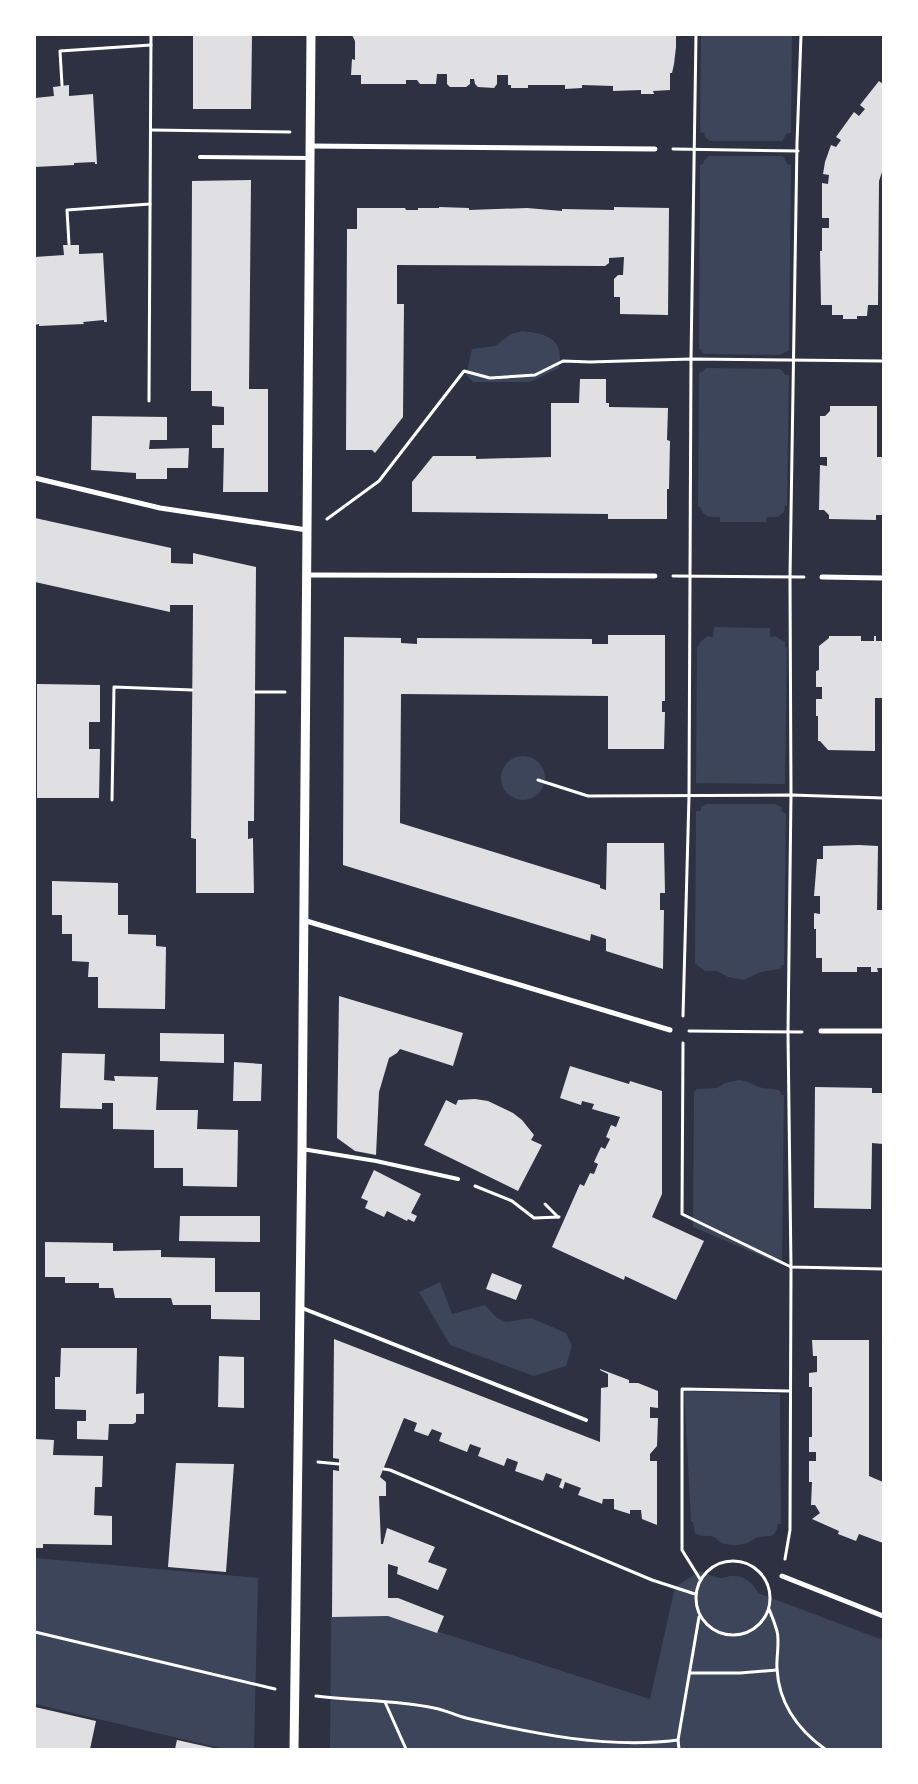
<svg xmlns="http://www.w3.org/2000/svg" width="918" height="1784" viewBox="0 0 918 1784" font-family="Rubik,sans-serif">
	<rect width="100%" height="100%" fill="#2d3142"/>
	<!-- green -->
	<g fill="#3c4559">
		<polygon points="701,35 792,35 791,133 787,133 782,141 710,141 705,137 704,133 700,132"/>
		<polygon points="709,156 781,156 784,157 787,164 791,165 789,350 780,355 706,354 702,353 701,349 699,349 700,165 703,164 704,160"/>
		<path d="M522 331C548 334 564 338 559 368L530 382H473L466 375 472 349 495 346 511 334Z"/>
		<path d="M706 368 779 369 783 371 785 375H789L787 506H785L784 512 778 517H767L766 522H720V517C710 517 704 518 700 507H698L699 373 702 372Z"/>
		<polygon points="714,627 770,628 770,637 775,636 785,642 785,647 787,648 785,784 696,783 697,646 699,646 700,642 708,636 713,637"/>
		<circle cx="523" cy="778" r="22"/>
		<polygon points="706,804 775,804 781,807 782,812 786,813 784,965 782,965 780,969 761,972 743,980 728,977 717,971 705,971 697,965 695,964 696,811 701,811 701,807"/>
		<path d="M739 1080C747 1081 752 1084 759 1087 766 1090 773 1087 780 1091L781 1095H784L782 1265 693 1227 694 1093 696 1089 717 1088 725 1083Z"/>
		<polygon points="440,1282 452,1314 485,1305 497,1318 506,1322 531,1318 566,1333 572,1346 566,1366 534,1376 450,1345 419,1292"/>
		<path d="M684 1391 780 1394 781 1524H778C775 1540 769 1535 758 1537 754 1538 751 1542 747 1543 739 1546 728 1546 720 1542 718 1540 716 1538 714 1537 707 1534 703 1538 695 1533L693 1522H691Z"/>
		<polygon points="35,1558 258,1578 254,1749 224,1749 35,1704"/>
		<path d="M700 1571C706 1573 713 1577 720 1578 723 1579 727 1576 731 1576 744 1575 753 1582 758 1593L883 1640V1749H330L331 1617 389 1616 650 1699 675 1587Z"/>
	</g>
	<!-- building -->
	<g fill="#e0e0e3">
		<polygon points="193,35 252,35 251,109 193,109"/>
		<polygon points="352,35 676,35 676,47 674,64 672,73 670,73 670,90 653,91 654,94 641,94 641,90 613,91 613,86 582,85 582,88 565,89 565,85 528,85 528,88 511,88 511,85 508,85 508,75 497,75 497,84 494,88 478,87 475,84 474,79 470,79 470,84 466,87 450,87 447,84 447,74 437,74 436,84 420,84 417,80 406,80 406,84 361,84 361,75 351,75 352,59 355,60 355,41"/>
		<polygon points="879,81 883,84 883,169 879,181 878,305 868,305 867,316 857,316 857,319 843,319 843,315 832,315 832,305 821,305 820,251 822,251 822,228 829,228 829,218 822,218 822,183 828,184 829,175 823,174 825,162 831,145 836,147 841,140 836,137 854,112 859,116 865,109 860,105"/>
		<polygon points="69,85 69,96 93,94 97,164 95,164 95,162 74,163 74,165 35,167 35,98 54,96 53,87"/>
		<polygon points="251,180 249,389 268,389 268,492 223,492 224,448 212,448 212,425 224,425 224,407 212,406 212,391 191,391 192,181"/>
		<polygon points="439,207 469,208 469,210 527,208 562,211 562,209 614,210 614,207 669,208 668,315 620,314 620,297 614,297 614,279 618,275 623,275 624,257 609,258 609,263 605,266 397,265 397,304 404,304 403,417 375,453 372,450 346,450 347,229 357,229 357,208 405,208 406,210 418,210 418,208 439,208"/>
		<polygon points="63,245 79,245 79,254 103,253 107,322 104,322 104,320 83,322 84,324 39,326 39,324 35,325 35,257 64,255"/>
		<polygon points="580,379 606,379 606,403 609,403 609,407 668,408 667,440 670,441 669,489 667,489 667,519 608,519 608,514 412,512 412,482 433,456 476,456 476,459 551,457 551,403 579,403"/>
		<polygon points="830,406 877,406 877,457 883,457 883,515 876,515 876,520 829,519 829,515 824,510 819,510 820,465 827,466 827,457 820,457 820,416 825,416 830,411"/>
		<polygon points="92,416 167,417 167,440 150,440 149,449 189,448 188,468 167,468 167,479 136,479 136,473 91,470"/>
		<polygon points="35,518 171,548 171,563 193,564 193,553 256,567 254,821 248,821 248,839 253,838 253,841 254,893 196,893 196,839 191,838 193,605 170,605 170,612 35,582"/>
		<polygon points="608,635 665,635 665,701 662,701 662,712 665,712 664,749 608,749 608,696 401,694 400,823 600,885 600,888 606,890 607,843 664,843 665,893 660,893 660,910 664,910 663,969 606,951 606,939 591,934 590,941 343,865 344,637 401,638 401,643 417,644 417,638 592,639 592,644 608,644"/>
		<polygon points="829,636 861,636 861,641 874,641 874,636 876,636 876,641 883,641 883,698 875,698 875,751 828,750 820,741 818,741 818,716 816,716 816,699 822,699 822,687 816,687 816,671 819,670 819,646 829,638"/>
		<polygon points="37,684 100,685 100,722 89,722 89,749 100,749 99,798 37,798"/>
		<polygon points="859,845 878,846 877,910 883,910 883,968 877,968 878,972 871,972 871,967 857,967 857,972 822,972 822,958 816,958 816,929 814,929 814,913 820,914 820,896 814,896 817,859 823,859 823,846"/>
		<polygon points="52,881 118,883 118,915 128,915 128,934 156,935 156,946 166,947 165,1009 98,1008 98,977 88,977 89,962 72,961 72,934 62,934 62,915 52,915"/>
		<polygon points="339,996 463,1033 453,1066 400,1049 397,1053 389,1058 379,1092 376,1155 355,1151 337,1138"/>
		<polygon points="160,1033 224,1034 224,1063 160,1061"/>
		<polygon points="62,1053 105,1054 104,1080 115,1081 114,1076 158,1077 156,1110 198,1110 197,1129 238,1130 237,1187 183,1186 183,1168 154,1168 154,1130 113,1129 113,1103 102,1103 102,1109 60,1108"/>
		<polygon points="234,1062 262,1064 261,1101 233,1101"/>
		<polygon points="570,1066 629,1084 630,1081 662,1091 662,1194 652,1217 704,1241 676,1300 625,1276 624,1280 552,1247 580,1184 584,1186 590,1173 594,1174 598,1164 594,1162 601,1147 605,1149 610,1139 606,1137 611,1125 616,1127 620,1117 592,1109 594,1104 582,1101 581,1105 560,1098"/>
		<polygon points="815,1087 872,1088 872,1093 883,1093 883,1144 872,1143 871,1209 814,1208"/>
		<polygon points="475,1099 488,1101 513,1113 522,1120 534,1135 531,1140 542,1145 518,1191 424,1145 446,1100 456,1105 458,1100"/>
		<polygon points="374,1170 421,1194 411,1213 417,1216 414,1222 408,1219 407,1221 387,1211 384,1217 365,1208 368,1201 361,1198"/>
		<polygon points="180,1216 260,1216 260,1242 179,1241"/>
		<polygon points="45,1242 113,1243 113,1251 161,1250 161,1257 215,1258 215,1292 260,1292 260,1320 211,1319 211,1305 173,1305 171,1298 115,1298 113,1288 99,1288 99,1283 65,1283 65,1277 45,1277"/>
		<polygon points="492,1273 522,1285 516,1300 486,1289"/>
		<polygon points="334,1339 600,1442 601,1388 608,1387 608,1374 600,1370 600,1369 629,1380 629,1383 638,1383 658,1391 658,1408 650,1407 650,1418 658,1418 657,1446 650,1454 650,1461 657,1461 657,1525 642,1519 641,1510 630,1510 630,1514 614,1509 614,1499 603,1499 602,1504 600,1503 578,1495 581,1488 565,1482 563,1489 559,1487 562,1479 546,1473 543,1481 515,1471 518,1462 507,1458 504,1466 478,1456 481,1448 470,1444 467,1452 439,1441 442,1433 432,1429 428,1436 414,1431 417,1423 404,1418 380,1477 386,1482 386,1496 379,1496 381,1544 383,1544 387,1528 435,1547 428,1562 447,1569 438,1590 397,1574 398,1567 388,1564 388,1598 398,1598 444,1616 437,1633 388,1616 332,1617 333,1470 339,1471 339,1459 333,1458"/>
		<polygon points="812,1340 869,1340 869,1476 883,1482 883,1543 859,1534 856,1541 838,1534 839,1531 812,1519 820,1513 815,1505 811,1505 812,1482 809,1482 809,1461 816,1461 816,1452 809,1452 809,1437 812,1437 812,1387 809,1387 809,1373 817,1372 817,1356 813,1356"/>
		<polygon points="61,1348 137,1348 136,1394 144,1393 144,1414 136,1414 136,1422 133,1424 109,1424 108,1440 77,1439 77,1421 86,1421 86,1410 55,1409 55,1377 60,1377"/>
		<polygon points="219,1356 244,1357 244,1408 218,1407"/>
		<polygon points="35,1439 54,1440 53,1455 103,1456 102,1487 95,1487 94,1515 112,1516 112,1545 43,1544 43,1548 35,1548"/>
		<polygon points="176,1463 234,1464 226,1572 168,1567"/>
		<polygon points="35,1707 96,1721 90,1749 35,1749"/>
		<polygon points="177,1740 213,1748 212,1749 175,1749"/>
	</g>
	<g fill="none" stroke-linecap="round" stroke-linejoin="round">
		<!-- path -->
		<g stroke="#fff" stroke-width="3">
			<polyline points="62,85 60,51 151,45"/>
			<polyline points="151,130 290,132"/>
			<polyline points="673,149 798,151"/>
			<polyline points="69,244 67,210 150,204"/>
			<polyline points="149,401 151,35"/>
			<polyline points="327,519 379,481 464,371 490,378 535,375 563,361 590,362 691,359 883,361"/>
			<polyline points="673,576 804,577"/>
			<polyline points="255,692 285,692"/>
			<polyline points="538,780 588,796 791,795 883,798"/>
			<polyline points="112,800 114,687 192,690"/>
			<polyline points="683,1016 689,796 691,359 696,35"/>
			<polyline points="689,1031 802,1032"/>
			<polyline points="683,1043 682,1214 791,1267 883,1269"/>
			<polyline points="475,1186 512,1201 534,1218 559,1217"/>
			<polyline points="545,1204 558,1217"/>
			<polyline points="318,1462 339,1464"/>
			<polyline points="384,1469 390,1470 652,1580 695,1594"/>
			<polyline points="785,1559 790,1530 791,1267 788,1033 791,795 790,577 797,143 801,35"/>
			<circle cx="733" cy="1598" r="37"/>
			<polyline points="700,1579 682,1550 682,1389 790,1391"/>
			<path d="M769 1609C772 1616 775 1624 777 1631 780 1643 776 1657 777 1669 779 1704 797 1729 825 1749"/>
			<polyline points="35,1632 275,1689"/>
			<polyline points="691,1673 740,1673 777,1670"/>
			<path d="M316 1696C355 1701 395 1700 434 1708 445 1710 455 1715 466 1718 535 1734 608 1749 678 1740"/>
			<polyline points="385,1702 406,1749"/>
			<polyline points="679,1749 678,1740 699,1617"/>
		</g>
		<!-- service -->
		<g stroke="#fff" stroke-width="4">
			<polyline points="200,157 310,158"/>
			<polyline points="302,1149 376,1161 458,1179"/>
			<polyline points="302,1308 586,1420"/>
		</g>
		<!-- minor -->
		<g stroke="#fff" stroke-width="5">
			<polyline points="310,146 655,149"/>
			<polyline points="35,478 160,508 307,530"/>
			<polyline points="306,575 655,576"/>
			<polyline points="822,577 883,578"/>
			<polyline points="303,920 670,1030"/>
			<polyline points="821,1031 883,1031"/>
			<polyline points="782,1576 883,1616"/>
		</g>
		<!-- tertiary -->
		<polyline stroke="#fff" stroke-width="9" points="294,1749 302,1149 311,35"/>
	</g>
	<!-- border -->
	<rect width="918" height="1784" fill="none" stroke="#ffffff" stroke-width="72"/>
</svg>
